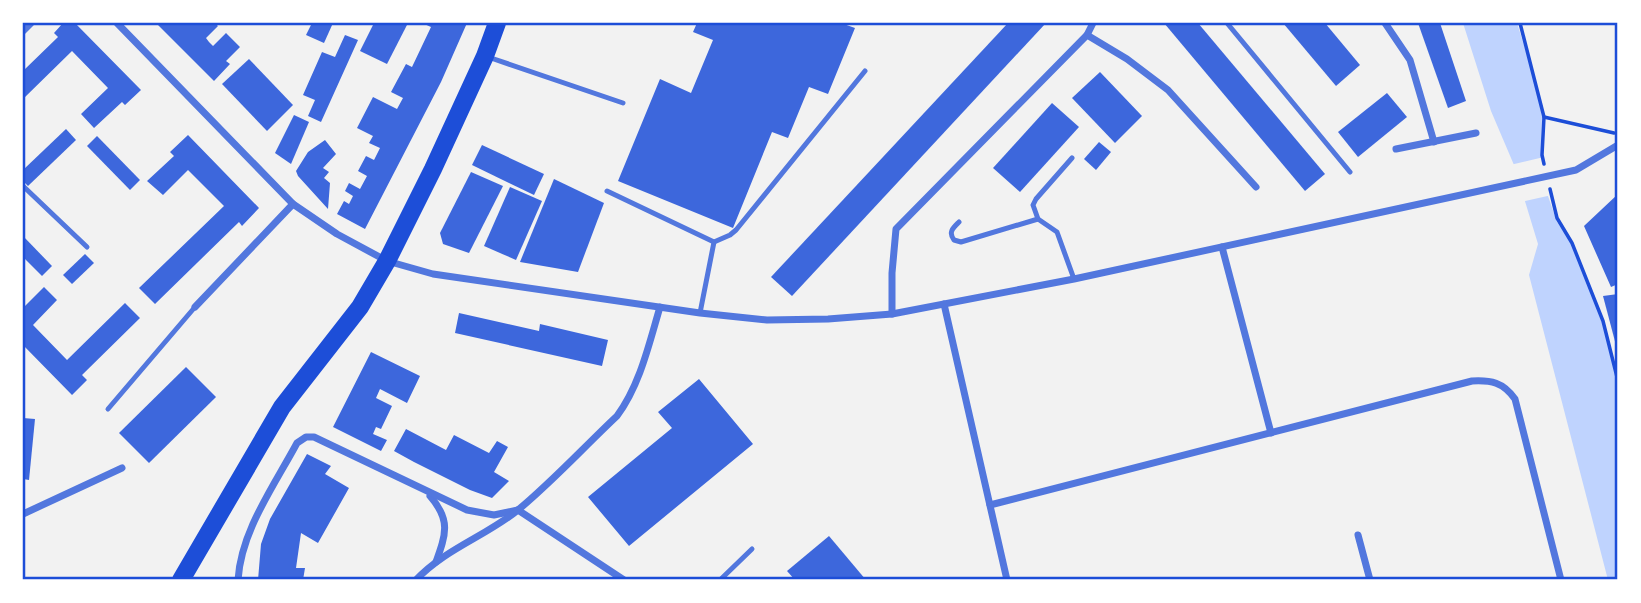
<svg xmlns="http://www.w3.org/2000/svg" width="1641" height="603" viewBox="0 0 1641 603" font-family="'Archivo Narrow',sans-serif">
	<rect width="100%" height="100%" fill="#f2f2f2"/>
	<!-- water -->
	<polygon fill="#bfd3fe" points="1463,23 1517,23 1535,80 1542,116 1541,158 1548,196 1557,222 1574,247 1599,310 1618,382 1618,580 1608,580 1529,275 1538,244 1514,165 1491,111"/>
	<!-- pier -->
	<polygon fill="#f2f2f2" points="1544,157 1552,195 1521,202 1510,165"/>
	<!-- building -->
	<g fill="#3d67dc">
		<polygon points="63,23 75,23 141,90 125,105 122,102 94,128 81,114 108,88 72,51 23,99 23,71 58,37 54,33"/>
		<polygon points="156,23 215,23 218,26 206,38 209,42 213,46 226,33 240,47 226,61 230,64 214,81"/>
		<polygon points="312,23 333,23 324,43 306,35"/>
		<polygon points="374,23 408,23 387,64 360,51"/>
		<polygon points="422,23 467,23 441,82 365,229 337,214 344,201 349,204 353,196 345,191 349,183 360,189 367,176 358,171 366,156 374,160 380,148 369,143 373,136 357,128 373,97 397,109 403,98 391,92 406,64 412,67 431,27"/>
		<polygon points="697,23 841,23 855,28 828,94 809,87 788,138 772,132 733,228 618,181 660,79 691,93 713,40 693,32"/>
		<polygon points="1008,23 1046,23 792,296 771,277"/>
		<polygon points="1164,23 1198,23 1325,174 1305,191"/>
		<polygon points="1283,23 1325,23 1360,65 1336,86"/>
		<polygon points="1418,23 1440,23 1466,101 1448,108"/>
		<polygon points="345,35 358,40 321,122 308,116 315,100 303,95 322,52 335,57"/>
		<polygon points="249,59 293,105 267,131 222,84"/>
		<polygon points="1100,72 1142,116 1115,143 1072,98"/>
		<polygon points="1387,93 1407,117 1358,157 1338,132"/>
		<polygon points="1052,103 1079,127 1020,192 993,168"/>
		<polygon points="294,115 309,122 291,164 275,153"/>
		<polygon points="66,129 76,140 28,186 23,181 23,170"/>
		<polygon points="188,135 259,208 242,226 239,222 155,304 139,288 224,206 188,170 163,195 147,181 174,156 170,152"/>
		<polygon points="97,136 140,180 130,190 87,146"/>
		<polygon points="325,140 336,154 323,168 329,172 324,178 330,183 328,209 298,176 296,171 308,152"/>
		<polygon points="1099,142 1111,152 1096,170 1084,159"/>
		<polygon points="482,145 544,174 534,195 472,165"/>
		<polygon points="471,172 503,186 469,253 443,244 440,233"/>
		<polygon points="554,179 604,203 578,272 520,262"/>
		<polygon points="510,187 542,201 516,260 484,246"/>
		<polygon points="1618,194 1618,227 1615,230 1618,238 1618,284 1611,287 1584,226"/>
		<polygon points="23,236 52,266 42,276 23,257"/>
		<polygon points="85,254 94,263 72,284 63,275"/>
		<polygon points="44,287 57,300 33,325 67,360 125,303 140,318 82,375 87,380 72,395 23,345 23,308"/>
		<polygon points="1618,294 1618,349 1617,349 1603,296"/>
		<polygon points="459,313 539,331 540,324 608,340 602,366 455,333"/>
		<polygon points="371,352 420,376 407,403 380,389 376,398 392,406 381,429 376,427 373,434 387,440 381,451 333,427"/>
		<polygon points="186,367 216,397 149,463 119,433"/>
		<polygon points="699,379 753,444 629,546 588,497 672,428 658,412"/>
		<polygon points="23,418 35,419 29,480 23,479"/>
		<polygon points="406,429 446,450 454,435 489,453 497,441 508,447 494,472 509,481 492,498 470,490 414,462 394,451"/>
		<polygon points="307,454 331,466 325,474 349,488 318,543 301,533 296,568 305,568 303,580 258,580 261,544 270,519"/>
		<polygon points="829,536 866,580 795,580 787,571"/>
	</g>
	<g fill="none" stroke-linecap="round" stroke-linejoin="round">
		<!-- path -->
		<g stroke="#1d4ed8" stroke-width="3.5">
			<polyline points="1520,23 1544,117 1542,155 1544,164"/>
			<polyline points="1544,117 1614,133"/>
			<polyline points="1550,189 1557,218 1572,243 1603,321 1618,381"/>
		</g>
		<!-- service -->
		<g stroke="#5277de" stroke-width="5">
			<polyline points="1227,23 1350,172"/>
			<polyline points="488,57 623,103"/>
			<polyline points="1072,158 1036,199 1033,205 1038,219 1057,232 1074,279"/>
			<polyline points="23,186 87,247"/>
			<polyline points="607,191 714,242 700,313"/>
			<path d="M959 222C953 228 948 232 954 240L961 242 1038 219"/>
			<polyline points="714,242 730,235 736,230 865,71"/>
			<polyline points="108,409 195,307"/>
			<polyline points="720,580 752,549"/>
		</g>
		<!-- minor -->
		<g stroke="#5277de" stroke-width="7">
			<polyline points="117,23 293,204 337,234 387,261 433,274 700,313 767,320 828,319 892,314 1074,279 1576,170 1618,145"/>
			<polyline points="1385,23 1410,60 1434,142"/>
			<polyline points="23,31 31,23"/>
			<polyline points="1087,35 1127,59 1168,90 1256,187"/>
			<polyline points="1396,149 1476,133"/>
			<polyline points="1222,247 1271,433"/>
			<polyline points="944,304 1007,580"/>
			<polyline points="195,307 293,204"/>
			<polyline points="892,314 892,273 896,229 1087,35 1093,23"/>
			<path d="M430 496C451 520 446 534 436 562"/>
			<path d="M990 505 1472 381C1491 380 1503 382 1515 399L1561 580"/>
			<polyline points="518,510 624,580"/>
			<polyline points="23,514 122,468"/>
			<polyline points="1358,535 1370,580"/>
			<path d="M238 580C241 531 274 486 297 443L306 437H314L467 510 494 515 518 510"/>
			<path d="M416 580C445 549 486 536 518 510 553 481 584 447 617 416 640 385 649 344 660 307"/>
		</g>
		<!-- primary -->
		<polyline stroke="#1d4ed8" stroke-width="18" points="181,580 282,407 360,307 387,261 433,169 485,56 497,23"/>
	</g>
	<!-- border -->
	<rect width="1641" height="603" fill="none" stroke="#ffffff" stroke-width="49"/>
	<rect x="24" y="24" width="1592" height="554" fill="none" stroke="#1d4ed8" stroke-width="2.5"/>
</svg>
